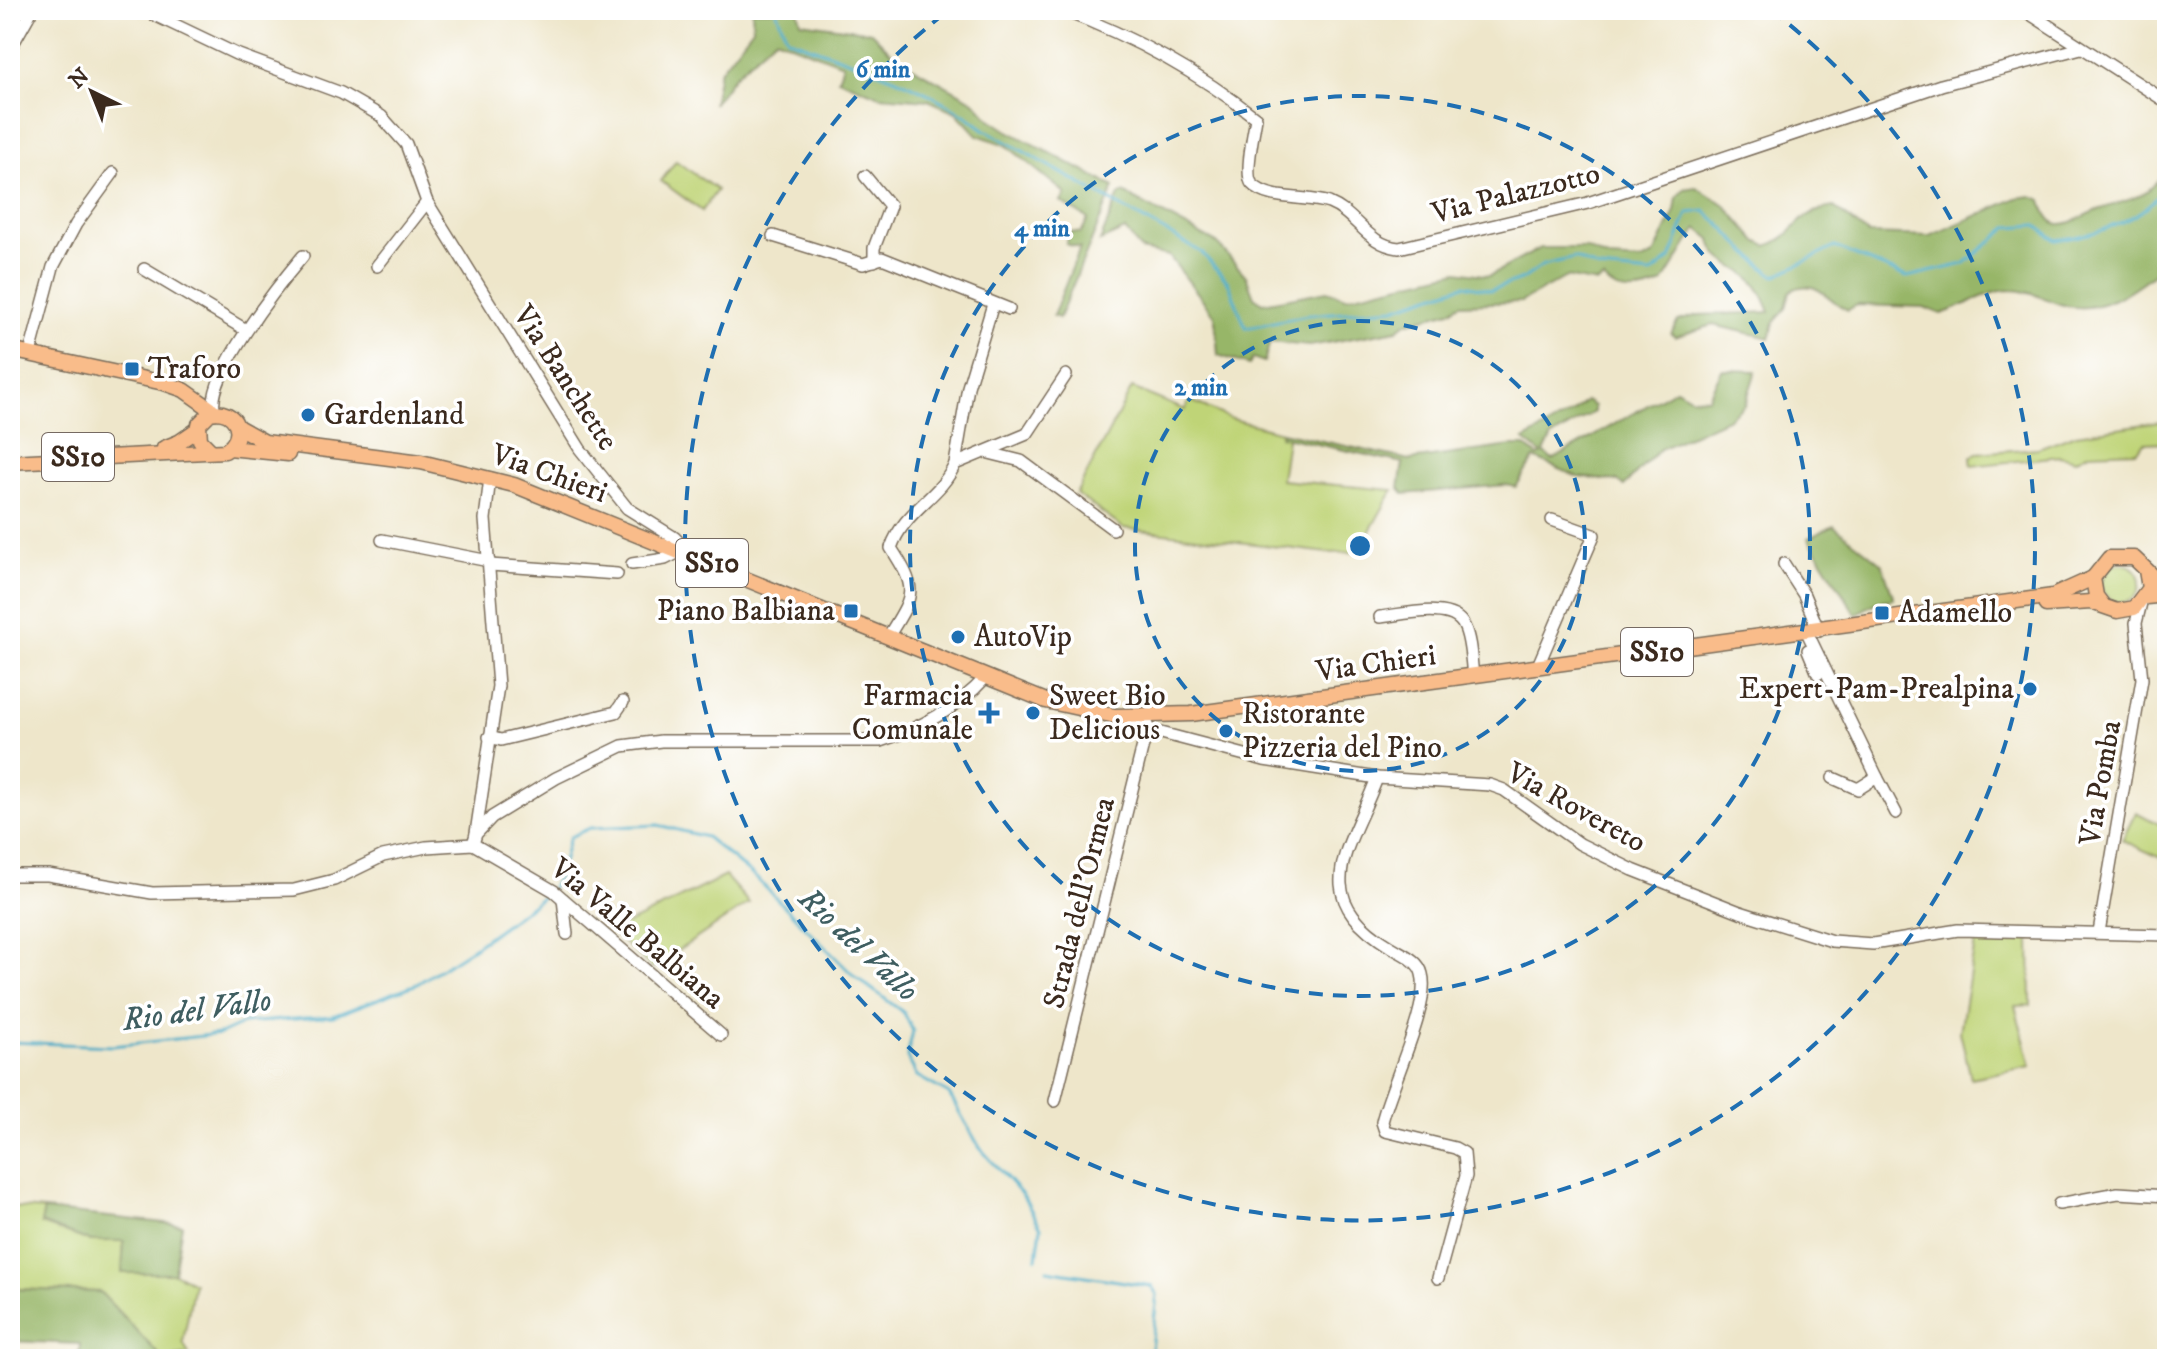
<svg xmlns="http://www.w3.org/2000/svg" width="2177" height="1369" viewBox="0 0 2177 1369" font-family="'IM FELL DW Pica',serif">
	<rect width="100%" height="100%" fill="#fff"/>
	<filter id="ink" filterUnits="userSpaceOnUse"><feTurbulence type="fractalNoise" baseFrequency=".0125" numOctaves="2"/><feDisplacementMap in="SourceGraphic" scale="16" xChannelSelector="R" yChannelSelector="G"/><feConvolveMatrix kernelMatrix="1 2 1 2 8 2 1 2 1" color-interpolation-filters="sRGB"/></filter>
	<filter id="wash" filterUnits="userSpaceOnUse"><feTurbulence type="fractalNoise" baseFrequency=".006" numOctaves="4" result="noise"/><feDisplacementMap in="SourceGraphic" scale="32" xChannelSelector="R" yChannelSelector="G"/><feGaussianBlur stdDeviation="1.8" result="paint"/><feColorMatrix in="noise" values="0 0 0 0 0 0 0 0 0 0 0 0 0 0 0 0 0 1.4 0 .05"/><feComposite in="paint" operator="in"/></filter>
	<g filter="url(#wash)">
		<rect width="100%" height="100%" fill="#eee6ca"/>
		<!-- green -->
		<g fill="#bfd477" stroke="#7d7f4a" stroke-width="2">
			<polygon points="676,161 717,190 702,211 661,181"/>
			<polygon points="1132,388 1185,410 1190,400 1229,418 1281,432 1287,439 1281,480 1393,490 1358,552 1328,553 1123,528 1076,494"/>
			<polygon points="2167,421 2167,442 2144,443 2136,451 2089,453 2075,460 2060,456 1972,466 1971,457 1977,453 2038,448 2076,434"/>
			<circle cx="2121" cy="583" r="19"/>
			<polygon points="2136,812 2167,828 2167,861 2122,840"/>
			<polygon points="725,876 749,903 652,968 611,932"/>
			<polygon points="1976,937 2030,938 2031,1005 2015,1006 2031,1066 1971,1078 1960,1032"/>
			<polygon points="10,1207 44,1210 41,1224 90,1241 124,1241 122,1273 174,1273 194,1283 183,1342 189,1354 163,1359 100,1292 10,1289"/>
		</g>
		<!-- forest -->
		<g fill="#97b668" stroke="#697043" stroke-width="2">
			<polygon points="752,10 798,10 801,22 871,32 898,59 974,101 990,119 1008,131 1114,187 1059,318 1053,316 1080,248 1066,244 1070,232 1081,233 1088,219 1061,202 1066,194 1006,145 977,135 956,112 928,100 880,96 838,79 843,64 775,38 735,75 713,104 719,72 753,28"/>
			<path d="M2167 168V196L2158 212 2157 224 2167 243V270L2161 268C2132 291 2098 317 2060 304 2045 299 2027 290 2011 290 1985 291 1965 307 1941 314L1924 307 1857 305 1848 310C1827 302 1819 276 1790 291L1786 308 1774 323 1770 338 1713 325 1675 337 1671 334 1678 321 1698 315 1770 312C1765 300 1760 288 1751 279 1736 265 1714 262 1711 239L1697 228 1663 283C1646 292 1617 297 1604 279L1597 283 1566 277 1521 302 1460 304 1450 311 1406 323 1397 330 1310 346 1270 342 1264 362 1253 358 1249 365 1218 355 1215 316 1169 256 1141 250 1125 230 1100 241 1119 195 1124 193 1217 243 1246 276 1254 297 1263 303 1327 291 1346 297 1458 271 1489 276 1541 248H1585L1610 259 1642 261 1654 255 1675 211 1677 197 1684 189 1696 187 1724 204 1756 241 1767 246C1798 236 1793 213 1834 207L1868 234 1930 236 2017 198 2031 196 2042 200C2051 243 2077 217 2101 209 2130 199 2151 197 2167 168Z"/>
			<polygon points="1722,370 1756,371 1745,405 1727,419 1660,449 1624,486 1617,481 1578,477 1534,458 1516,487 1506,485 1404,494 1399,488 1403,463 1280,436 1281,432 1410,460 1511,446 1525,446 1538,456 1542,454 1524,440 1572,413 1586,401 1594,406 1594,412 1552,437 1544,452 1552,460 1676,389 1690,397 1708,398"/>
			<polygon points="1834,526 1882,564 1894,599 1879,601 1856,614 1808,538"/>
			<polygon points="44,1210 182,1225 174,1273 122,1273 124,1241 90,1241 41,1223"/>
			<polygon points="10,1289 100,1292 163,1359 79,1359 80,1344 10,1341"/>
		</g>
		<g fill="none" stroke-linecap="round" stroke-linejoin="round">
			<!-- stream -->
			<g stroke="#46abc6" stroke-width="3">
				<path d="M776 10 787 38C855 64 926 83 984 129L1201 252 1228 282 1246 328 1307 315 1394 308 1464 285 1491 290 1523 279 1543 265 1575 258 1599 269 1651 274 1670 259 1688 213 1705 211C1730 232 1749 258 1775 276L1835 247 1907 277 1964 264 2009 227 2036 225 2056 240C2094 236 2150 219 2167 182"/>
				<path d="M552 887C564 871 563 855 570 837L590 828 658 825 706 837 755 877 853 975 904 1013 913 1031 907 1057 917 1076 949 1094 980 1148 1023 1196 1041 1228 1037 1258"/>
				<polyline points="10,1042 113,1046 220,1034 244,1023 333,1016 417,984 470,950 548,893"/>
				<polyline points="1047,1270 1151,1286 1157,1294 1150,1359"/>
			</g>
		</g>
	</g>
	<g filter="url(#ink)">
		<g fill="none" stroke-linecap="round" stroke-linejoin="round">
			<!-- minor casing -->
			<g stroke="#7a6c5a" stroke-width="14">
				<g id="minor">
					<polyline points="144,10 236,54 341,93 381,116 406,144 427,202 580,449 627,508 675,538 691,555"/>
					<path d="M1062 10C1131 36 1198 72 1256 118 1254 131 1244 175 1252 184 1269 202 1307 195 1329 203 1357 214 1367 245 1399 248L1588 203 1941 85 2081 48"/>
					<polyline points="1814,10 1815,10"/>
					<polyline points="2024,10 2167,102"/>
					<polyline points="10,49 32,10"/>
					<polyline points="865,176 890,206 874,248 874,261"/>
					<polyline points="773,236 863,264 882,258 1009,309"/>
					<polyline points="377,266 427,202"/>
					<polyline points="144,269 246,330"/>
					<polyline points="30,353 53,267 76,224 113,173"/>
					<path d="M215 412C203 379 281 282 303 256"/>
					<polyline points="985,452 1021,461 1113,529"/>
					<polyline points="955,464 968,387 993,304"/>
					<polyline points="382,540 489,561"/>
					<polyline points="632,564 665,559 681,551"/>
					<polyline points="1784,564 1804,595 1819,631"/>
					<polyline points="490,565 617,574"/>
					<path d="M1380 617C1401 615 1453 601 1464 626 1471 640 1471 661 1473 676"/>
					<polyline points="1807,632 1877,777 1858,789 1833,778"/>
					<path d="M888 637C914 594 919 591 891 548 904 510 940 498 955 464L1027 434 1066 375"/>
					<polyline points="1808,650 1818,674"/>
					<polyline points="1537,668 1594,535 1552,520"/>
					<polyline points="1124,716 1146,729 1264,760 1377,778 1490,785 1504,790 1580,844 1633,870 1740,912 1832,941 1873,944 1958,930 2167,935"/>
					<polyline points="489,737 501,740 616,712 623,702"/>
					<polyline points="1877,777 1896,813"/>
					<path d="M1377 778C1350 850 1305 895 1391 947 1402 954 1419 960 1422 974 1431 1006 1390 1086 1382 1122L1385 1131 1455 1148 1464 1153 1466 1176 1438 1278"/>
					<polyline points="476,833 498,686 485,519 490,478"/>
					<path d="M473 844 476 834 492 817 556 778 622 746 661 741H880C919 729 958 708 985 678"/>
					<polyline points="10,875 48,875 152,893 294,890 334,880 383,856 426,847 473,844 554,891 721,1035"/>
					<polyline points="563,899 567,934"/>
					<polyline points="2099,932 2142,679 2136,623 2141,603"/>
					<polyline points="1055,1101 1148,725"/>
					<polyline points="2059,1204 2118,1193 2167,1196"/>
				</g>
			</g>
			<!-- major casing -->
			<g stroke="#7a6c5a" stroke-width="17">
				<g id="major">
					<polyline points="10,350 164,383 184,390 215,412"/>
					<polyline points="238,427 265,442 421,462 514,485 1046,701 1115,716 1191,714 2053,596 2093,578"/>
					<polyline points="164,448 179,442 198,429"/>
					<polyline points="229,448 288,454"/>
					<path d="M10 462 225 451C248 437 237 407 210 413L199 424 200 440 210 450"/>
					<polyline points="2146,597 2167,595"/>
					<polyline points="2102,604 2096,596 2093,578 2109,558 2134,558 2156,579 2167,583"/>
					<polyline points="2046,605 2091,602 2117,611 2134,608 2149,588 2146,570"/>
				</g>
			</g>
			<!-- minor -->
			<use href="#minor" stroke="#fff" stroke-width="11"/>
			<!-- major -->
			<use href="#major" stroke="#f9bc8a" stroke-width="14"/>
		</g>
	</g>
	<!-- distance rings -->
	<g fill="none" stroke="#1f6fb2" stroke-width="4" stroke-dasharray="14 10">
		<circle cx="1360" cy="546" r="225"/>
		<circle cx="1360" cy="546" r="450"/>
		<path d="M1771 10A675 675 0 1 1 949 10"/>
	</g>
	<!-- markers -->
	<g fill="#1f6fb2" stroke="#fff" stroke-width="3">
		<rect x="124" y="361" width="16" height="16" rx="4"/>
		<circle cx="308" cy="415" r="8"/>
		<rect x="843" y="603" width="16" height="16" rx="4"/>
		<rect x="1874" y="605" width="16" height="16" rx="4"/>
		<circle cx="958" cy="637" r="8"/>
		<circle cx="2030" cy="689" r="8"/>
		<path d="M985 701h8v8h8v8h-8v8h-8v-8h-8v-8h8z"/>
		<circle cx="1033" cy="713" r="8"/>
		<circle cx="1226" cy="731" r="8"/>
	</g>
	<g text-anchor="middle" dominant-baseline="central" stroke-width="7" stroke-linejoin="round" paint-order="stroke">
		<!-- shield labels -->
		<g fill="#fff" stroke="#766a62" stroke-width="2">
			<rect x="42" y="433" width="72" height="48" rx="6"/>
			<rect x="676" y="539" width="72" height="48" rx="6"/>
			<rect x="1621" y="628" width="72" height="48" rx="6"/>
		</g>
		<g font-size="28" font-weight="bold" fill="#3b2a1e">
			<text x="78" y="457">SS10</text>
			<text x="712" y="563">SS10</text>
			<text x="1657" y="652">SS10</text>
		</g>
		<!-- street labels -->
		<g font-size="30" fill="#3b2a1e" stroke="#fff">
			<text transform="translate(1516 194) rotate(-14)">Via Palazzotto</text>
			<text transform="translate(565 378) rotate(57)">Via Banchette</text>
			<text transform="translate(549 474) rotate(20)">Via Chieri</text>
			<text transform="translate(1376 664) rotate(-8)">Via Chieri</text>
			<text transform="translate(2101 783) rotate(-80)">Via Pomba</text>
			<text transform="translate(1576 808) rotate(29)">Via Rovereto</text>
			<text transform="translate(1080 903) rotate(-76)">Strada dell'Ormea</text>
			<text transform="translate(637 934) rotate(40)">Via Valle Balbiana</text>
		</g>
		<!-- poi labels -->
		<g font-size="30" fill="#3b2a1e" stroke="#fff" text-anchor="start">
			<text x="148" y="369">Traforo</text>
			<text x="324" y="415">Gardenland</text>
			<text x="835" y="611" text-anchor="end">Piano Balbiana</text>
			<text x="1898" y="613">Adamello</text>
			<text x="974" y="637">AutoVip</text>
			<text x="2014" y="689" text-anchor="end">Expert-Pam-Prealpina</text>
			<text x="973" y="696" text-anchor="end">Farmacia<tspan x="973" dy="34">Comunale</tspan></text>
			<text x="1049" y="696">Sweet Bio<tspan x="1049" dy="34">Delicious</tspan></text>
			<text x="1242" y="714">Ristorante<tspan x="1242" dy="34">Pizzeria del Pino</tspan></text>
		</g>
		<!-- water labels -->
		<g font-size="32" font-style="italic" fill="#3f5e61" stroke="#fff">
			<text transform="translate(858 945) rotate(43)">Rio del Vallo</text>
			<text transform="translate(197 1011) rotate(-8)">Rio del Vallo</text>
		</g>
	</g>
	<circle cx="1360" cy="546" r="12" fill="#1f6fb2" stroke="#fff" stroke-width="4"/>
	<g font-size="24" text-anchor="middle" font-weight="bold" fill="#1f6fb2" stroke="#fff" stroke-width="7" stroke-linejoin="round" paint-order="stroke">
		<text x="883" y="77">6 min</text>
		<text x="1042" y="236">4 min</text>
		<text x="1201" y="395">2 min</text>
	</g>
	<!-- margin -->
	<rect width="2177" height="1369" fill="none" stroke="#fff" stroke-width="40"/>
	<!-- north arrow -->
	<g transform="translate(92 92) rotate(317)" stroke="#ffffff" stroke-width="6" paint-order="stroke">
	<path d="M0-6L14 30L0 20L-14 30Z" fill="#3b2a1e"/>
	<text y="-12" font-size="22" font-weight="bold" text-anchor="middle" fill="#3b2a1e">N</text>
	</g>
</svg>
